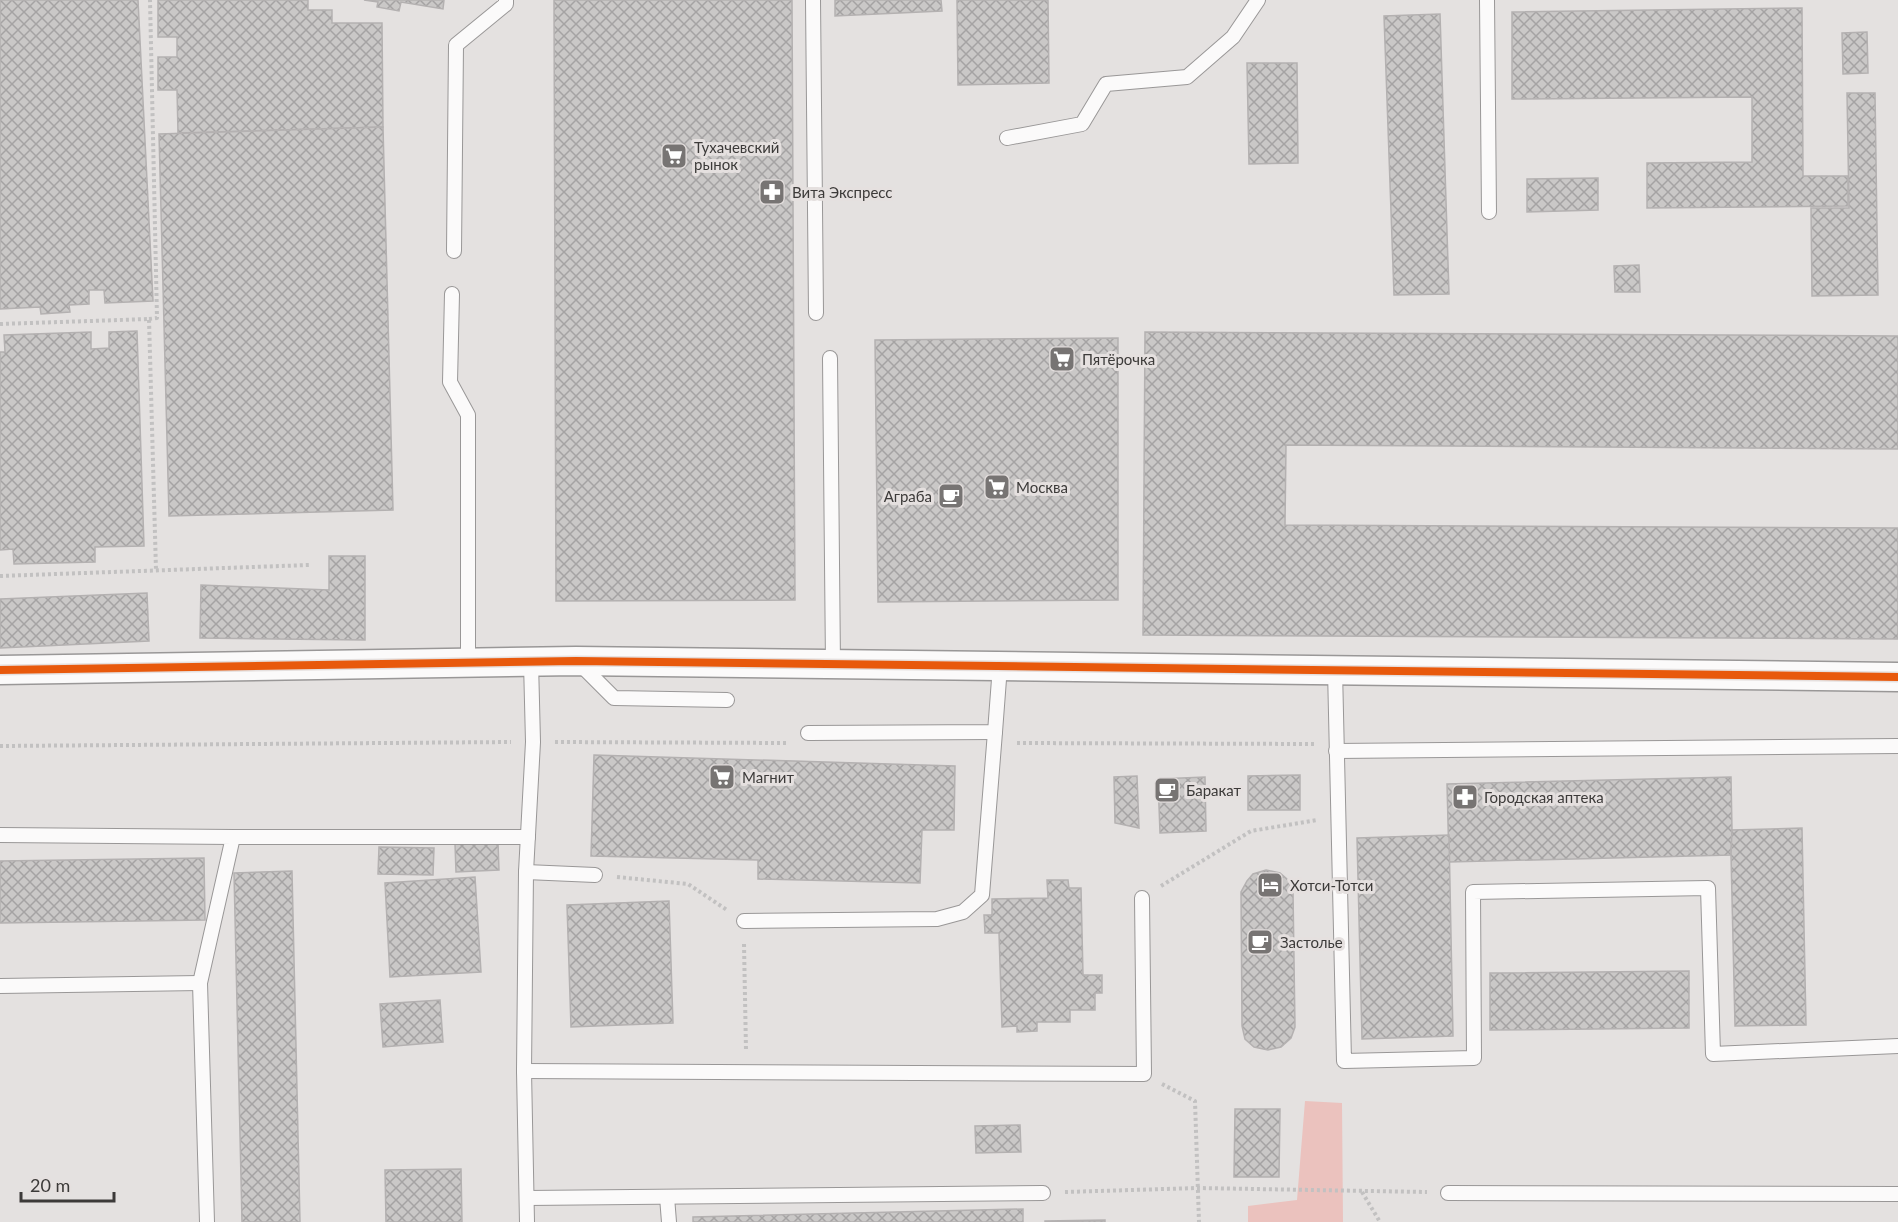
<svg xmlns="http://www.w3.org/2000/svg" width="1898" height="1222" viewBox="0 0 1898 1222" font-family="Lato,sans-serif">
	<defs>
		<pattern id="building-cross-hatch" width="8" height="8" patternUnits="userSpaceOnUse" patternTransform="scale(1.5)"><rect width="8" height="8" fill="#cac8c7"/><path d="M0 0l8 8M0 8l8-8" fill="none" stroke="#a5a3a3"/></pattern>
	</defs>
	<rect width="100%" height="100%" fill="#e4e1e0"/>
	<!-- park -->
	<polygon fill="#ebc2be" points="1305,1101 1342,1103 1343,1222 1248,1222 1248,1206 1297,1200"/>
	<!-- building -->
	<g fill="url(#building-cross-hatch)" stroke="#b4b1b1" stroke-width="1.5">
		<polygon points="0,0 138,0 153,301 105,303 104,290 89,290 89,304 69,305 70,312 41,314 40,307 0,309"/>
		<polygon points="158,0 308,0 308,10 332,10 332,23 382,23 383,127 178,133 177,90 158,90 158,57 177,57 177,37 158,37"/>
		<polygon points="364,0 444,0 443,9 401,2 399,11 377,7 378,2"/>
		<polygon points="554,0 792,0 795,600 556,601"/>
		<polygon points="835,0 941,0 942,11 835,16"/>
		<polygon points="957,0 1048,0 1049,83 958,85"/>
		<polygon points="1802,8 1803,176 1848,176 1848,206 1647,208 1647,163 1752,162 1752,97 1512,99 1512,12"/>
		<polygon points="1440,14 1449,294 1394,295 1384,16"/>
		<polygon points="1867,32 1868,73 1843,74 1842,33"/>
		<polygon points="1247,63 1297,63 1298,163 1249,164"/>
		<polygon points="1847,93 1875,93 1878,295 1812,296 1811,208 1849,208"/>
		<polygon points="383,127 393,510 169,516 159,134"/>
		<polygon points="1598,178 1598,210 1527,212 1527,179"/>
		<polygon points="1639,265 1640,292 1615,292 1614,266"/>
		<polygon points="137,331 144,546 95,547 95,562 14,564 13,549 0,550 0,352 5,352 4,335 91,332 91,349 109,348 109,332"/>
		<polygon points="1145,332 1898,336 1898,449 1286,445 1285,525 1898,528 1898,639 1143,635"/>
		<polygon points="1118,338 1118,600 878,602 875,340"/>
		<polygon points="329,556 365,556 365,640 200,638 201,585 329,590"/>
		<polygon points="147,593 149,641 0,648 0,599"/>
		<polygon points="594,755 955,766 954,830 922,830 920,883 758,879 758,860 591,856"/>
		<polygon points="1300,775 1300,810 1248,810 1248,776"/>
		<polygon points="1137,776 1139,828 1115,823 1114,777"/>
		<polygon points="1205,777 1206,831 1160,833 1158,779"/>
		<polygon points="1731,777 1732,830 1731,855 1449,862 1447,784"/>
		<polygon points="1802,828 1806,1025 1735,1026 1731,855 1732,830"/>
		<polygon points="1449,835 1453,1036 1362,1039 1357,838"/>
		<polygon points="498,842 499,870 456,872 455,844"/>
		<polygon points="379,847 434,848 433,875 378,874"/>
		<polygon points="204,858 205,920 0,923 0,861"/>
		<polygon points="1266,870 1280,873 1288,880 1293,892 1295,1027 1291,1038 1281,1047 1268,1050 1254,1047 1245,1039 1242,1026 1241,892 1247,881 1253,874"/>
		<polygon points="292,871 300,1222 242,1222 234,873"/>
		<polygon points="475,877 481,972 390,977 385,883"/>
		<polygon points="1047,880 1068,880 1069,888 1081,888 1083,975 1102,975 1102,993 1095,993 1095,1010 1070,1010 1070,1022 1037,1022 1037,1031 1017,1032 1017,1026 1002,1027 999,933 985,933 984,915 992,915 992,899 1048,898"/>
		<polygon points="669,901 673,1023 571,1027 567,905"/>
		<polygon points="1689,971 1689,1028 1490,1030 1490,973"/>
		<polygon points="440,1000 443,1042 383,1047 380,1004"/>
		<polygon points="1235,1109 1280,1109 1279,1177 1234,1177"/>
		<polygon points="1020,1125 1021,1152 976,1153 975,1126"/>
		<polygon points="461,1169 462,1222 386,1222 385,1170"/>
		<polygon points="1023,1209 1023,1222 693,1222 693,1217"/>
		<polygon points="1105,1220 1105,1222 1045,1222 1045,1221"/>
	</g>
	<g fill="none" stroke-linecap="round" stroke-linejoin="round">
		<!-- service casing -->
		<g stroke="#999797" stroke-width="16">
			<g id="service">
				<polyline points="813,0 816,313"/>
				<polyline points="1487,0 1489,212"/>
				<polyline points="1007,138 1082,124 1106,84 1187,77 1233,37 1258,0"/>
				<polyline points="454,251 456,45 506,4 506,0"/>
				<polyline points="452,294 450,382 468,415 468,663"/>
				<polyline points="830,358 833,665"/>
				<polyline points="578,662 614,698 727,700"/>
				<polyline points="1335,670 1344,1061 1474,1058 1473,892 1708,888 1713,1054 1898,1046"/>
				<polyline points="808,733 995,732 1000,666"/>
				<polyline points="1336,751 1898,746"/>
				<polyline points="0,835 233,837 200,983 207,1222"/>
				<polyline points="233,837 528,837"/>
				<polyline points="526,872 595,875"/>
				<polyline points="744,921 937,919 963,912 982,895 995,732"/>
				<polyline points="0,986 200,983"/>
				<polyline points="524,1071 1144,1074 1142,898"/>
				<polyline points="1448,1193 1898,1194"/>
				<polyline points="667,1197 669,1222"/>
				<polyline points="527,1198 1043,1193"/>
				<polyline points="527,1222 524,1071 526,872 533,742 531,662"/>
			</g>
		</g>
		<!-- minor casing -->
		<g stroke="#999797" stroke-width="31">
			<polyline id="minor" points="0,670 576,661 1898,677"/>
		</g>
		<!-- path -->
		<g stroke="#c2c1c1" stroke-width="4" stroke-dasharray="3 3" stroke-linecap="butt">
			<polyline points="149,319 157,318 150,0"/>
			<polyline points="0,324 149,319 156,570"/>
			<polyline points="0,576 309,565"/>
			<polyline points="555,742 787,743"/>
			<polyline points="1017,743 1315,744"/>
			<polyline points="0,746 511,742"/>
			<polyline points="617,877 688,884 727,910"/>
			<polyline points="1161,886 1251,831 1317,820"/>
			<polyline points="744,944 746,1050"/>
			<polyline points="1162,1084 1195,1101 1199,1222"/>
			<polyline points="1065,1192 1198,1188 1427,1192"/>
			<polyline points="1362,1192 1380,1222"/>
		</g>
		<!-- service -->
		<use href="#service" stroke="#fbfafa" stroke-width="14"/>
		<!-- minor -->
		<use href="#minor" stroke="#fbfafa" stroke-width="28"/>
		<!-- cycleway casing -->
		<g stroke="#e5e0df" stroke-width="11">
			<polyline id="cycleway" points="0,670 576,661 1898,677"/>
		</g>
		<!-- cycleway -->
		<use href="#cycleway" stroke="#e8590c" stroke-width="8"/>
	</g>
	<!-- icons -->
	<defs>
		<g id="supermarket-square" transform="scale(1.35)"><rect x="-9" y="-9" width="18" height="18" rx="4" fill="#777473" stroke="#e5e0df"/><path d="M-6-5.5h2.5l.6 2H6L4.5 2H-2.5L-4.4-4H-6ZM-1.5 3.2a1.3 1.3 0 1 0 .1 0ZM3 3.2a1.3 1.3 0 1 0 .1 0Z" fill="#fff"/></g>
		<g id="pharmacy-square" transform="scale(1.35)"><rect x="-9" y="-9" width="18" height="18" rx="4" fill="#777473" stroke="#e5e0df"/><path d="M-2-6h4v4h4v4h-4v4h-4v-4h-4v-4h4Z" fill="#fff"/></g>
		<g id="cafe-square" transform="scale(1.35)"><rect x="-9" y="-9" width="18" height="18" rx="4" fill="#777473" stroke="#e5e0df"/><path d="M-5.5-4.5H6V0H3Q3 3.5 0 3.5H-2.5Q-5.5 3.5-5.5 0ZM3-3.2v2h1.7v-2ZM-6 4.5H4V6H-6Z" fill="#fff"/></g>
		<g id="hotel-square" transform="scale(1.35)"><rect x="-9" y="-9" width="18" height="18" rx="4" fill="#777473" stroke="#e5e0df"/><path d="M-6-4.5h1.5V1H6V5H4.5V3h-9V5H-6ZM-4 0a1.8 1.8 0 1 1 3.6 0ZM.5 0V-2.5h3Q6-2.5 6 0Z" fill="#fff"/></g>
	</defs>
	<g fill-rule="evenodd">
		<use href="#supermarket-square" x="674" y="156"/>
		<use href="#pharmacy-square" x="772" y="192"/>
		<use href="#supermarket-square" x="1062" y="359"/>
		<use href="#supermarket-square" x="997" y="487"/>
		<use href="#cafe-square" x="951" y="496"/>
		<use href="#supermarket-square" x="722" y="777"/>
		<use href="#cafe-square" x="1167" y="790"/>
		<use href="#pharmacy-square" x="1465" y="797"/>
		<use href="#hotel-square" x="1270" y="885"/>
		<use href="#cafe-square" x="1260" y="942"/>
	</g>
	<g text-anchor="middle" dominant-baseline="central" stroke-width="6" stroke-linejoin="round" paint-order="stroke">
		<!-- poi labels -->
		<g font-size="15" fill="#3c3a39" stroke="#e5e0df" text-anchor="start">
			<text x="694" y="147">Тухачевский<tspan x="694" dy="17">рынок</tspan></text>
			<text x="792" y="192">Вита Экспресс</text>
			<text x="1082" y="359">Пятёрочка</text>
			<text x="1016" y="487">Москва</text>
			<text x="932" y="496" text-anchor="end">Аграба</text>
			<text x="742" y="777">Магнит</text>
			<text x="1186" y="790">Баракат</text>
			<text x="1484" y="797">Городская аптека</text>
			<text x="1290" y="885">Хотси-Тотси</text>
			<text x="1280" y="942">Застолье</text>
		</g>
	</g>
	<!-- scale -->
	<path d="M21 1192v9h93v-9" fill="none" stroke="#3c3a39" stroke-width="3"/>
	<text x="30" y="1192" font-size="18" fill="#3c3a39" stroke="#e5e0df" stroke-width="4.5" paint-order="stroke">20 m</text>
</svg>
